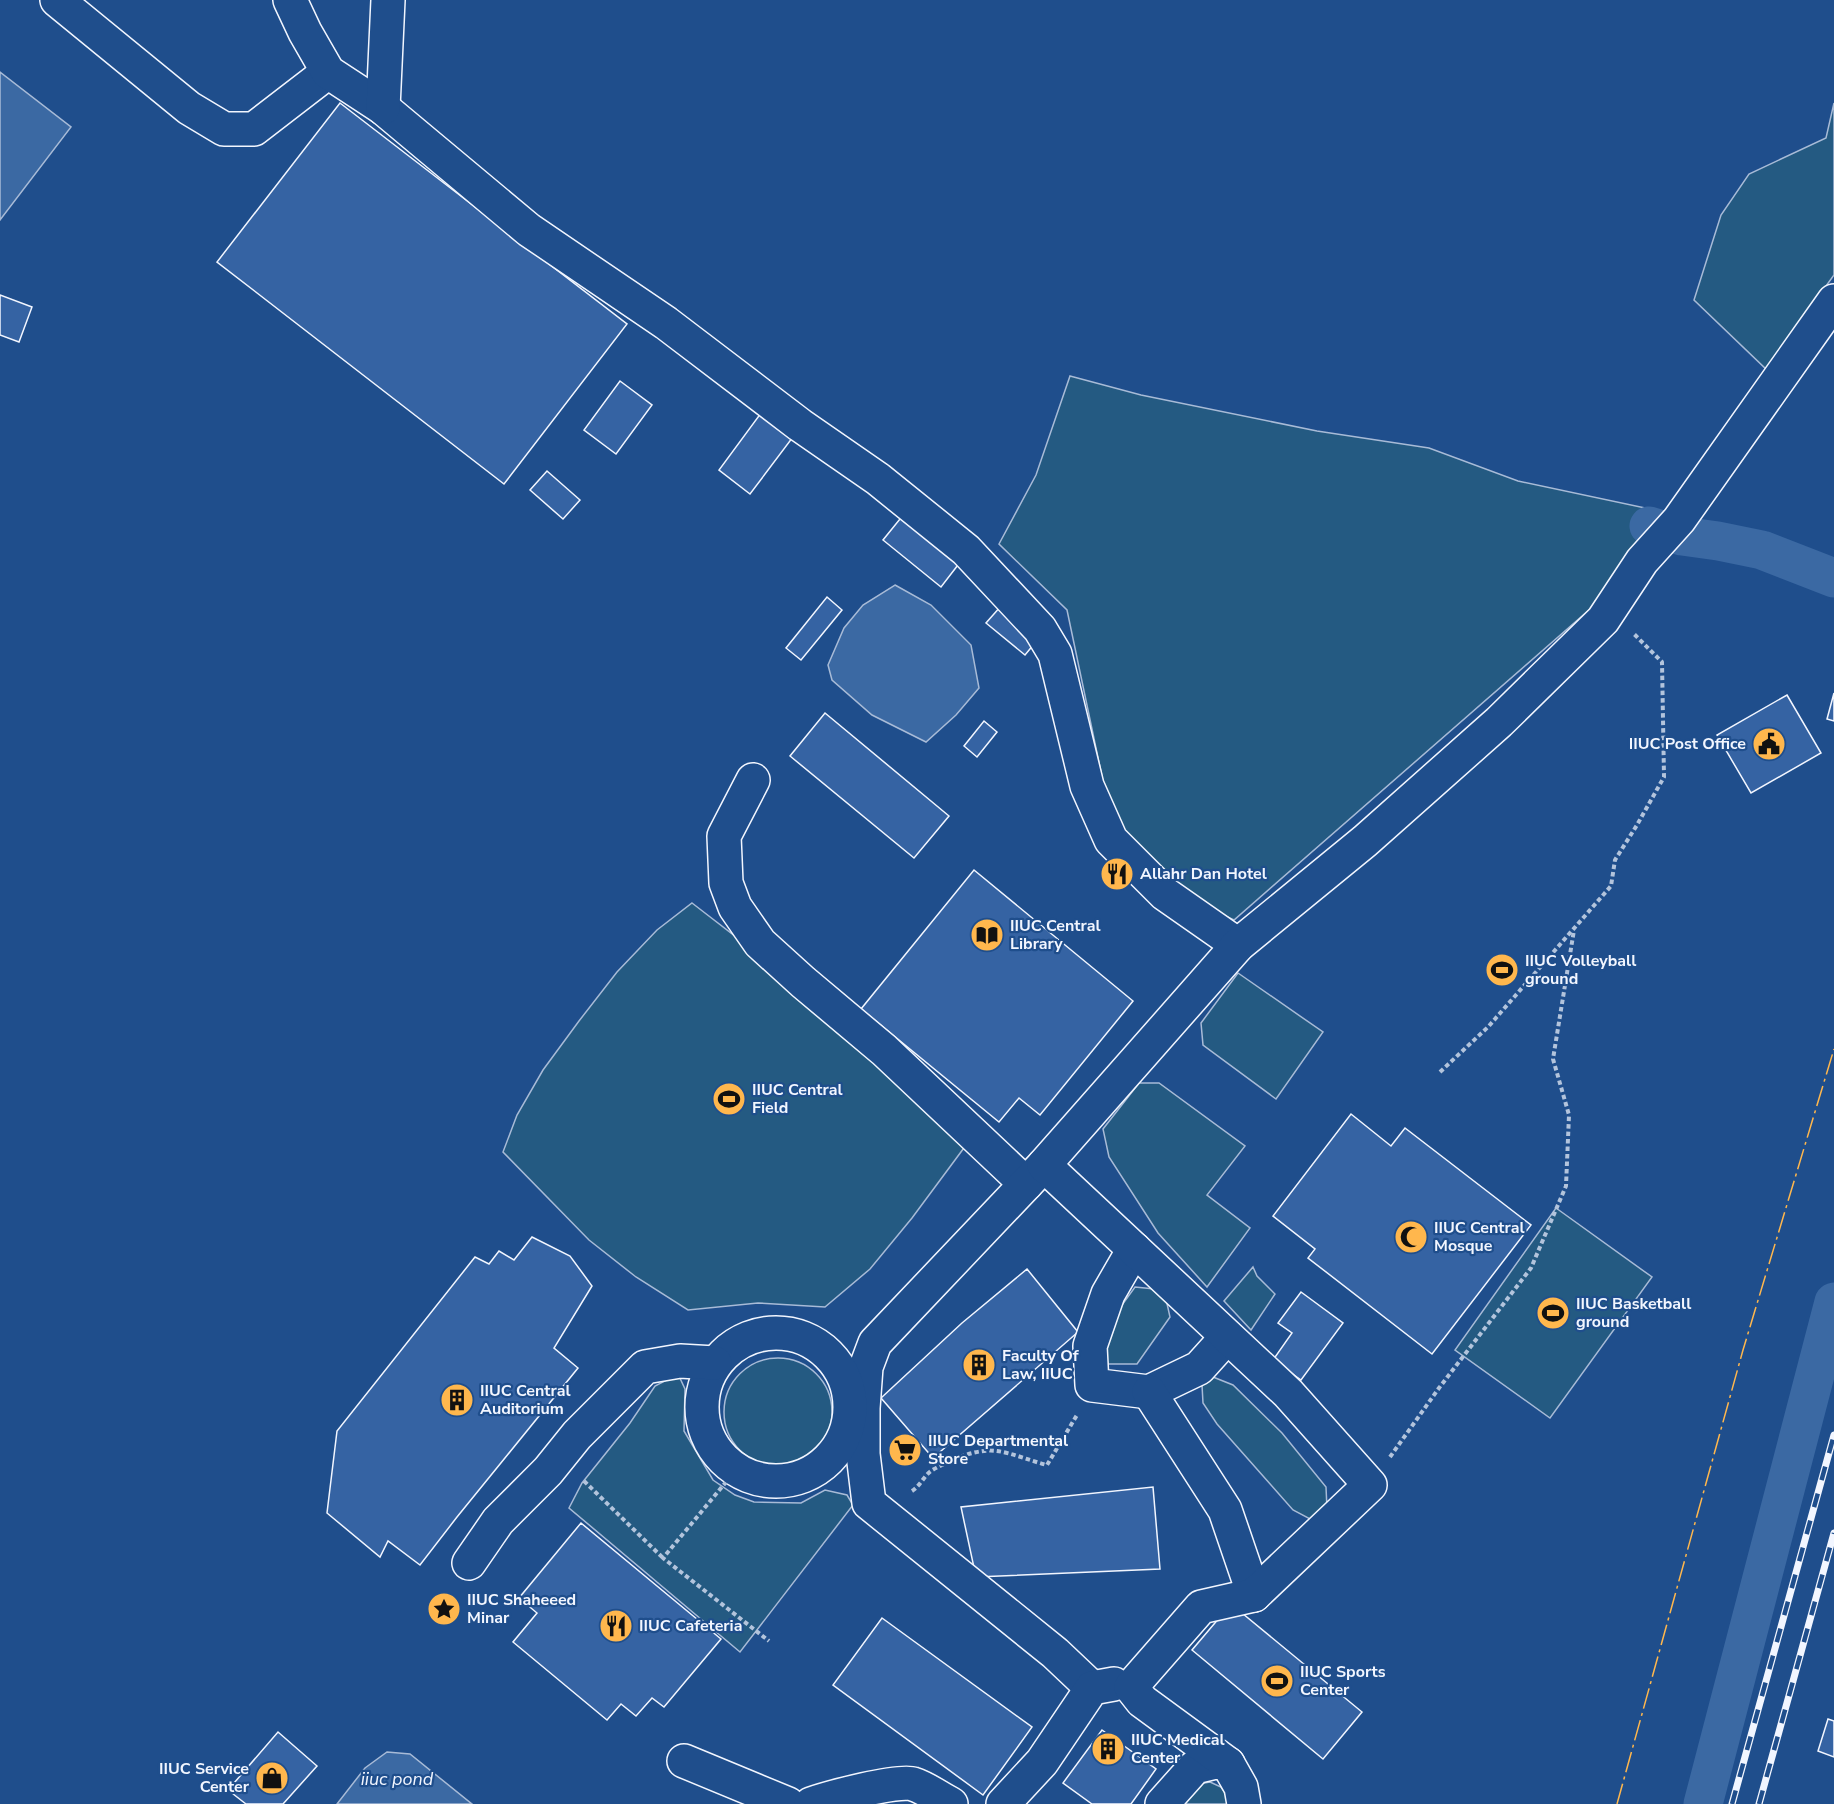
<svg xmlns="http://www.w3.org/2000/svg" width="1834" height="1804" viewBox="0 0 1834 1804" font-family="'Nunito Sans',sans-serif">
	<rect width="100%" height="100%" fill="#1f4e8c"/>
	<!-- green -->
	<g fill="#245a82" stroke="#a8bbd7" stroke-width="1.5">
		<polygon points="1834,103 1834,275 1766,369 1694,300 1721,215 1749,174 1826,138"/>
		<polygon points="1070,376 1141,395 1317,431 1429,448 1518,481 1664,512 1605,596 1234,920 1206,907 1113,829 1067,610 999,544 1036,475"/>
		<polygon points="692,903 784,974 975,1133 912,1218 870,1269 825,1307 758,1303 688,1310 636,1277 589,1240 503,1152 517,1115 543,1070 579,1021 617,972 657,930"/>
		<polygon points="1238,973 1323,1032 1276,1099 1203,1045 1201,1023"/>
		<polygon points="1139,1083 1159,1083 1245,1146 1207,1195 1250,1228 1207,1287 1158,1233 1109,1157 1103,1129"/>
		<polygon points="1556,1208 1652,1277 1550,1418 1455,1350"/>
		<polygon points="1253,1267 1257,1276 1275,1294 1251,1330 1224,1301"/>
		<polygon points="1135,1287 1164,1290 1170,1317 1137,1364 1108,1364 1101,1334"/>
		<circle cx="778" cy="1412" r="54"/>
		<polygon points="678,1374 685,1389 684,1431 713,1480 735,1495 754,1502 801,1503 825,1490 847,1495 853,1505 740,1652 569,1508 582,1483 630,1423 655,1386"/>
		<polygon points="1213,1377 1233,1385 1282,1433 1326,1487 1327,1509 1310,1519 1293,1510 1217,1424 1203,1403 1202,1385"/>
		<polygon points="1210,1782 1221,1787 1233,1804 1172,1804 1187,1786"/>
	</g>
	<!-- water -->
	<g fill="#3b69a3" stroke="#a8bbd7" stroke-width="1.5">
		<polygon points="0,72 71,127 0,220"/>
		<polygon points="895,585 931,605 971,645 979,688 956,715 926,742 872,715 832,680 828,665 844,628 863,605"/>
		<polygon points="387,1752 410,1754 472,1804 337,1804 365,1768"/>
	</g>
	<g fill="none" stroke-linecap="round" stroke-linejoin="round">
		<!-- canal -->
		<g stroke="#3b69a3" stroke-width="39">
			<polyline points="1649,526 1682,536 1718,541 1762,550 1834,578"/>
			<polyline points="1703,1804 1834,1302"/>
		</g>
	</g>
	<!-- building -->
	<g fill="#3563a3" stroke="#f2f6ff" stroke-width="1.5">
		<polygon points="340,103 627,324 504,484 217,262"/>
		<polygon points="0,295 32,307 19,342 0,335"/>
		<polygon points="620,381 652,405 616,454 584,430"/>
		<polygon points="764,409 796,433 750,494 719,470"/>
		<polygon points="547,471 580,500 563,519 530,490"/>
		<polygon points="904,514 961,561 941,587 883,540"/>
		<polygon points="827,597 842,610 801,660 786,648"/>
		<polygon points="1001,606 1039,638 1025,655 986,623"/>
		<polygon points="1834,693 1834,721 1827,719"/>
		<polygon points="1787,695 1821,753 1751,793 1717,735"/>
		<polygon points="825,713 949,816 914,858 790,756"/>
		<polygon points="984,721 997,732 977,757 964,746"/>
		<polygon points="974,870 1133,1001 1040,1115 1019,1098 999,1122 861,1009"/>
		<polygon points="1351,1114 1391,1146 1405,1128 1531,1225 1432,1354 1308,1258 1315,1249 1273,1216"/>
		<polygon points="532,1237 570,1256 592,1286 554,1348 578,1368 457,1517 420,1565 388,1541 380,1557 327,1513 337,1431 475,1257 489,1264 499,1251 514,1260"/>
		<polygon points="1027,1269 1078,1332 933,1458 881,1398 962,1323"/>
		<polygon points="1301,1292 1343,1323 1301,1380 1273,1360 1292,1333 1278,1323"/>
		<polygon points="1153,1487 1160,1569 976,1577 961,1507"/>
		<polygon points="581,1523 721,1639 664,1707 652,1698 636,1716 621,1704 607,1720 513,1642 537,1613 519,1598"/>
		<polygon points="1231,1604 1362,1712 1323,1759 1192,1650"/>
		<polygon points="882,1618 1032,1727 983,1795 833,1685"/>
		<polygon points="1828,1719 1834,1721 1834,1757 1818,1751"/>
		<polygon points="1102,1730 1156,1769 1131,1804 1092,1804 1063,1783"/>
		<polygon points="278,1732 317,1766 283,1804 246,1804 228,1790"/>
	</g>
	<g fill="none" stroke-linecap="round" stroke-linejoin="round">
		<!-- minor casing -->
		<g stroke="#f2f6ff" stroke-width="36">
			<g id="minor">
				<polyline points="57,0 189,108 224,129 254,129 328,72"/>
				<polyline points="290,0 305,32 328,72 383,108 529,230 666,323 800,425 878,479 966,550 1040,629 1055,654 1087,786 1111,840 1165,894 1238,945"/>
				<polyline points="383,108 388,0"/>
				<polyline points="753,780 724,836 726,883 735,907 760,943 803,982 884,1050 1026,1184"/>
				<polyline points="1044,1165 875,1343 866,1367 863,1408 863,1454 869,1503 1055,1653 1092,1688"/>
				<polyline points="1134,1249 1108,1294 1090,1346 1092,1385 1149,1392 1199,1368 1227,1337"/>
				<circle cx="776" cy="1407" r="74"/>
				<polyline points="1149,1392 1225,1510 1254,1595"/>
				<polyline points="469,1563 498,1521 548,1471 577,1435 645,1367 680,1361 715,1363"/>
				<polyline points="684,1761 788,1804"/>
				<path d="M811 1804C828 1798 899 1779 913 1784 926 1788 939 1798 951 1804"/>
				<polyline points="1003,1804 1042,1762 1092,1688 1114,1684"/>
				<polyline points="1162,1804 1195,1767 1216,1762 1228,1764"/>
				<polyline points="1244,1804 1241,1787 1228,1764 1142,1701 1131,1687 1201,1607 1254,1595 1370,1485 1288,1393 1044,1165 1238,945 1365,841 1499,722 1603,620 1642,561 1679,520 1834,301"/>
			</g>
		</g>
		<!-- path -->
		<g stroke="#b3c4dc" stroke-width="4" stroke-dasharray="4.5 3" stroke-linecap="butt">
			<polyline points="1440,1072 1488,1027 1611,886 1615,860 1637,825 1664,777 1662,662 1634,634"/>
			<polyline points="1390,1457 1439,1388 1531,1268 1566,1186 1569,1115 1553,1059 1574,930"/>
			<polyline points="736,1470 663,1558 769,1641"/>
			<polyline points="584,1481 663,1558"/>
			<path d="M912 1491C920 1486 924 1476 931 1471 949 1460 977 1448 997 1451 1012 1453 1031 1461 1047 1465L1077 1415"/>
		</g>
		<!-- minor -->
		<use href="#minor" stroke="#1f4e8c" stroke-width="33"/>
		<!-- rail casing -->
		<g stroke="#f2f6ff" stroke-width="7">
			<g id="rail">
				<polyline points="1732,1804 1834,1435"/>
				<polyline points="1759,1804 1834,1533"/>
			</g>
		</g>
		<!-- rail -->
		<use href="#rail" stroke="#1f4e8c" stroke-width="4.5" stroke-dasharray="14" stroke-linecap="butt"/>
		<!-- power -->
		<polyline stroke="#ffb74d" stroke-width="1.5" stroke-dasharray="21 4.5 3 4.5" stroke-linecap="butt" points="1617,1804 1743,1350 1834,1049"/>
	</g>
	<!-- icons -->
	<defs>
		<g id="civic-disc" transform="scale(1.725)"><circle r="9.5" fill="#ffb74d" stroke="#1f4e8c"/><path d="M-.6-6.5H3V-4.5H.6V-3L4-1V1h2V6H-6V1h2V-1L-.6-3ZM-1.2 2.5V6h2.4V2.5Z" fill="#111"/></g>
		<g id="restaurant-disc" transform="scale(1.725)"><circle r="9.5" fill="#ffb74d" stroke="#1f4e8c"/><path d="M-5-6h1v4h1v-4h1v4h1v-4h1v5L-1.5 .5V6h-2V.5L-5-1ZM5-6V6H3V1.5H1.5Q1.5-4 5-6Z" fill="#111"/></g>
		<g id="library-disc" transform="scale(1.725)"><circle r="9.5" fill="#ffb74d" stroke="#1f4e8c"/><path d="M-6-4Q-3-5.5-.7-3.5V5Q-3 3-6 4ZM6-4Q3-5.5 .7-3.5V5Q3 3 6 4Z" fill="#111"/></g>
		<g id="stadium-disc" transform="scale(1.725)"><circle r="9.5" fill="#ffb74d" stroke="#1f4e8c"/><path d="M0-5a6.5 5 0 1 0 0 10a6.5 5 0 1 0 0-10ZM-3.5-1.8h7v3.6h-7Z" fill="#111"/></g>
		<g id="mosque-disc" transform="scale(1.725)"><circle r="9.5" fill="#ffb74d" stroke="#1f4e8c"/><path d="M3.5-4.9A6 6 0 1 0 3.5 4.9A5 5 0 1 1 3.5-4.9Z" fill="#111"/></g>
		<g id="building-disc" transform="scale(1.725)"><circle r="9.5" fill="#ffb74d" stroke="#1f4e8c"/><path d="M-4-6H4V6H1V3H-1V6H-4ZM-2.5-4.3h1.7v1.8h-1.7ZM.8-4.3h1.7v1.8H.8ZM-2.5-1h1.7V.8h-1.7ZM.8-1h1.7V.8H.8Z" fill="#111"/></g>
		<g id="supermarket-disc" transform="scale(1.725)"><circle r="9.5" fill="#ffb74d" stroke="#1f4e8c"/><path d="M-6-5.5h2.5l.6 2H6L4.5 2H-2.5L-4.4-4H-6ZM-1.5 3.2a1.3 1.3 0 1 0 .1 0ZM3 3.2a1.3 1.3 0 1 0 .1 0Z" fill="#111"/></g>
		<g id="sight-disc" transform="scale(1.725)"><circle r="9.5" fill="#ffb74d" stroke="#1f4e8c"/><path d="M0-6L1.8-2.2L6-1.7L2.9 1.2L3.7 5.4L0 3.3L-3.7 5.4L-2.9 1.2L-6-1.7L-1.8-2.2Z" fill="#111"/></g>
		<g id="shop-disc" transform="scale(1.725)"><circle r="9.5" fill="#ffb74d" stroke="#1f4e8c"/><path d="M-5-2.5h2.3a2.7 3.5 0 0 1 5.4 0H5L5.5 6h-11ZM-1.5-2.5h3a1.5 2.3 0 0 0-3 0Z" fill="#111"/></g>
	</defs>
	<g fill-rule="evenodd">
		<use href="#civic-disc" x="1769" y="744"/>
		<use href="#restaurant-disc" x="1117" y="874"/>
		<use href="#library-disc" x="987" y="935"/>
		<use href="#stadium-disc" x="1502" y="970"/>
		<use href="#stadium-disc" x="729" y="1099"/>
		<use href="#mosque-disc" x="1411" y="1237"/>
		<use href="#stadium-disc" x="1553" y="1313"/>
		<use href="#building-disc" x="979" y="1365"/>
		<use href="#building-disc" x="457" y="1400"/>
		<use href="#supermarket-disc" x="905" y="1450"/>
		<use href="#sight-disc" x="444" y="1609"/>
		<use href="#restaurant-disc" x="616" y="1626"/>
		<use href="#stadium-disc" x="1277" y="1681"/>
		<use href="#building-disc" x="1108" y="1749"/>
		<use href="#shop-disc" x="272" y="1778"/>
	</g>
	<g text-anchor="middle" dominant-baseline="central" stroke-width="4.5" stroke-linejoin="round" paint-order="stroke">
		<!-- poi labels -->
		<g font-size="16" font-weight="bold" fill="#f2f6ff" stroke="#1f4e8c" text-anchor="start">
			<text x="1746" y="744" text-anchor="end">IIUC Post Office</text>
			<text x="1140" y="874">Allahr Dan Hotel</text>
			<text x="1010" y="926">IIUC Central<tspan x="1010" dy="18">Library</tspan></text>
			<text x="1525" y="961">IIUC Volleyball<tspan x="1525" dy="18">ground</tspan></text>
			<text x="752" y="1090">IIUC Central<tspan x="752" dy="18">Field</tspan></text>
			<text x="1434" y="1228">IIUC Central<tspan x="1434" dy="18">Mosque</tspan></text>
			<text x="1576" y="1304">IIUC Basketball<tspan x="1576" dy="18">ground</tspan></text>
			<text x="1002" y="1356">Faculty Of<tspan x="1002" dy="18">Law, IIUC</tspan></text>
			<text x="480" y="1391">IIUC Central<tspan x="480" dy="18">Auditorium</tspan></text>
			<text x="928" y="1441">IIUC Departmental<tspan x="928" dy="18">Store</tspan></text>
			<text x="467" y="1600">IIUC Shaheeed<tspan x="467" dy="18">Minar</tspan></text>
			<text x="639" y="1626">IIUC Cafeteria</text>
			<text x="1300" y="1672">IIUC Sports<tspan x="1300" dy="18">Center</tspan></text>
			<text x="1131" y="1740">IIUC Medical<tspan x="1131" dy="18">Center</tspan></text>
			<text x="249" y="1769" text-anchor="end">IIUC Service<tspan x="249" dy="18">Center</tspan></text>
		</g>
		<!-- water labels -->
		<g font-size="18" font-style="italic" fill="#f2f6ff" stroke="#1f4e8c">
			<text x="397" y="1779">iiuc pond</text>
		</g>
	</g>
</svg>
